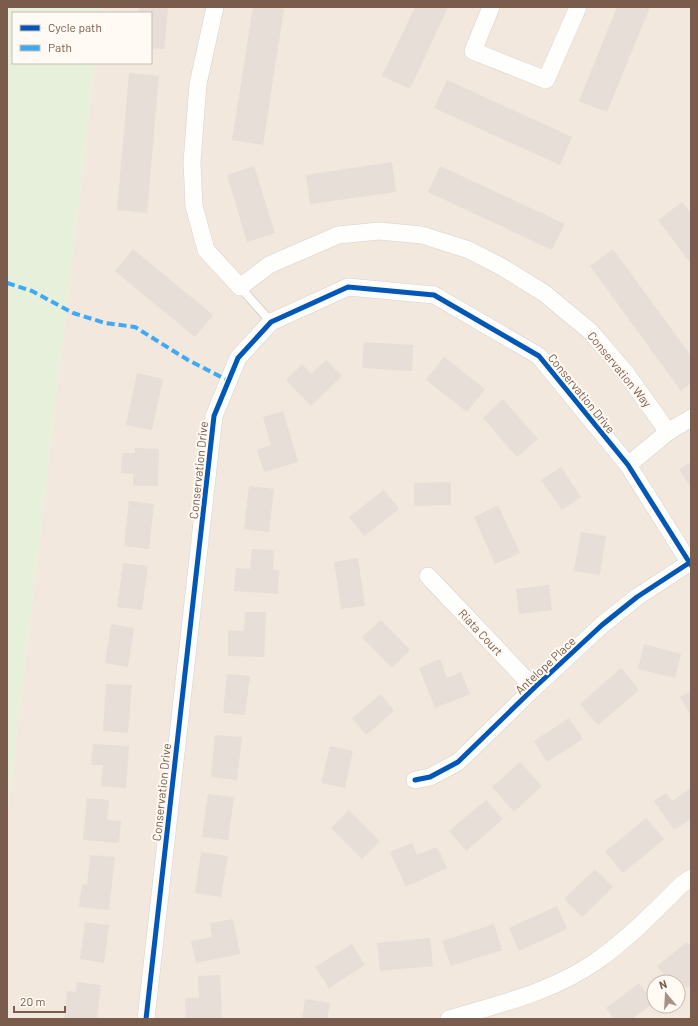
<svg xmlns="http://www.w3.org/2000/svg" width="698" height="1026" viewBox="0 0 698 1026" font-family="Barlow,sans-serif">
	<rect width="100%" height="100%" fill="#f9f5f0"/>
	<!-- residential -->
	<path fill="#f2e8de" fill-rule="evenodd" d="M101 7H691V1019H7V819L95 63H151V13H100ZM654 982H678V1006H654Z"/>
	<!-- green -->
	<polygon fill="#e7f0db" points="7,7 101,7 100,13 13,13 13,63 95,63 7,819"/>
	<!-- building -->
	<g fill="#e6ded7">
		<polygon points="139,7 168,7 164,49 151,48 151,13 138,13"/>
		<polygon points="253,7 271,7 284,9 263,145 232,140"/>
		<polygon points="415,7 448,7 410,89 382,76"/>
		<polygon points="617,7 650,7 607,112 579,101"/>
		<polygon points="129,73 159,76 147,213 117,210"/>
		<polygon points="447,80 572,137 560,165 434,108"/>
		<polygon points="392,162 396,192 310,204 306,175"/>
		<polygon points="254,166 275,233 247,242 227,175"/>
		<polygon points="440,166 565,224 552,250 428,192"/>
		<polygon points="682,202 691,213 691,264 658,220"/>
		<polygon points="133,249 213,315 195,337 115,271"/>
		<polygon points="613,249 691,356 691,383 681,391 590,266"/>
		<polygon points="364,342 413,345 412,371 362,368"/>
		<polygon points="444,357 485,389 467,412 426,380"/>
		<polygon points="326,360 342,376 311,406 286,380 302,364 311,374"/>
		<polygon points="137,373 163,379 152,430 126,425"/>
		<polygon points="503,399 538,439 517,457 483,418"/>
		<polygon points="283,411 298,462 264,472 257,450 271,445 263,417"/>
		<polygon points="135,448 159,449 158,486 133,486 133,474 121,473 122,453 135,453"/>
		<polygon points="691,462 691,488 679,469"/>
		<polygon points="561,467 581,497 562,510 541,480"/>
		<polygon points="451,482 451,505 414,506 414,483"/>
		<polygon points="249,486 274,489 269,532 244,529"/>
		<polygon points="384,490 399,509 364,536 349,517"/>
		<polygon points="129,501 154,504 149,549 124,546"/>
		<polygon points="498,505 520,553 495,564 474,517"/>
		<polygon points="581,532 606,536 600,575 574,571"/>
		<polygon points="252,549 274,550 273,570 279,570 278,594 234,591 236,568 250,569"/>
		<polygon points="358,558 365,606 341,609 334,562"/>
		<polygon points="123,563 148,566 142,610 117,607"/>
		<polygon points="549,585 552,610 519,614 516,589"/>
		<polygon points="245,612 266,612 264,657 228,656 228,630 244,631"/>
		<polygon points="381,620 410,650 392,668 362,637"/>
		<polygon points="111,624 134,628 128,667 105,663"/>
		<polygon points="644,644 681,654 675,678 638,669"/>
		<polygon points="440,659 447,678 461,672 470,694 435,708 419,668"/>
		<polygon points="621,668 639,690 598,725 580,704"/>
		<polygon points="227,674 250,676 245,715 223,713"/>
		<polygon points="106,684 132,685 128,733 103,731"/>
		<polygon points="691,691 691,716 680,697"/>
		<polygon points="381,694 394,711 366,735 352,718"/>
		<polygon points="569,718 583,739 547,762 534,741"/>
		<polygon points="215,735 242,737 237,780 211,777"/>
		<polygon points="93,744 129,746 126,788 101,786 103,765 91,765"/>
		<polygon points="330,746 353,751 345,788 321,783"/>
		<polygon points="520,762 542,786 514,812 492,787"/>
		<polygon points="691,788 691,819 674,830 654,801 666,793 672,801"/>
		<polygon points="208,794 234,797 228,840 202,837"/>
		<polygon points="87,798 109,800 107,820 121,821 119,843 83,840"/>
		<polygon points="486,800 503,819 466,851 449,831"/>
		<polygon points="349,810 380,841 362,859 331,828"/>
		<polygon points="646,818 664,839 623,873 605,852"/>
		<polygon points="412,843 417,855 437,847 447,868 406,887 390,852"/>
		<polygon points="201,852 228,856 221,897 195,893"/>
		<polygon points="90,855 115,857 109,910 79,907 82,884 87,885"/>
		<polygon points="595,869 613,887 582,917 564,899"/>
		<polygon points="557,906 567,929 519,951 509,928"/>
		<polygon points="233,919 240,954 196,963 191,941 212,937 210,923"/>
		<polygon points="85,922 109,925 104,963 80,959"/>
		<polygon points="494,924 502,950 451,966 442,941"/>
		<polygon points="430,938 433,966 380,971 377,943"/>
		<polygon points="687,942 691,947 691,985 687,988 678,978 673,982 669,982 657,966"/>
		<polygon points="352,944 365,965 329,988 315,967"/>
		<polygon points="220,975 222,1019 186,1019 185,998 199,998 198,976"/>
		<polygon points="77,982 101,985 97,1019 64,1019 67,991 76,992"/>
		<polygon points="639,983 654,1003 632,1019 614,1019 606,1008"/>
		<polygon points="305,999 330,1003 327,1019 302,1019"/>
	</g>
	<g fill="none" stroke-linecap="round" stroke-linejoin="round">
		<!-- lane casing -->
		<g stroke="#d7d1cb" stroke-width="10">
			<polyline id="lane" points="240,287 271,322"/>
		</g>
		<!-- street casing -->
		<g stroke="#d7d1cb" stroke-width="18">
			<g id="street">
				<polyline points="215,7 198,84 192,162 194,206 206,250 240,287 269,265 338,235 379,231 422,235 469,250 502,267 544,293 590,331 626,373 668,432"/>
				<polyline points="491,7 473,51 546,80 578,7"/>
				<polyline points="628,465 668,432 691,418"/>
				<polyline points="428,576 534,688"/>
				<polyline points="415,780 430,777 458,762 534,688 602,625 637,597 689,563"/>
				<polyline points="146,1019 214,416 238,358 271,322 348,287 434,295 539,356 628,465 691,565"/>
				<path d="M449 1019C499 1004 552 992 595 962 627 940 654 912 681 885L691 878"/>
			</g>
		</g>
		<!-- lane -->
		<use href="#lane" stroke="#fefefd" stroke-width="8"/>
		<!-- street -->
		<use href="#street" stroke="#fefefd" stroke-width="17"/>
		<!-- quiet -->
		<polyline stroke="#3fa9f5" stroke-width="4" stroke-dasharray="8 4" stroke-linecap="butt" points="7,283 32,291 73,313 105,323 135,327 188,360 229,381"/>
		<!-- cycleway casing -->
		<g stroke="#fffaf3" stroke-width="8">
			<g id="cycleway">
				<polyline points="415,780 430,777 458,762 534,688 602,625 637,597 689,563"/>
				<polyline points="146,1019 214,416 238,358 271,322 348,287 434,295 539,356 628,465 691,565"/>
			</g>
		</g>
		<!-- cycleway -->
		<use href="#cycleway" stroke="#0057b8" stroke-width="5"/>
	</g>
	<g text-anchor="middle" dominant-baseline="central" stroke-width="4" stroke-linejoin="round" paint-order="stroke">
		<!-- street labels -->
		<g font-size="12" fill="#7a5c4d" stroke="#fffaf3">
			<text transform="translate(620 369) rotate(51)">Conservation Way</text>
			<text transform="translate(582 393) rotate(51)">Conservation Drive</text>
			<text transform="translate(198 470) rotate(-84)">Conservation Drive</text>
			<text transform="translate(481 632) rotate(47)">Riata Court</text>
			<text transform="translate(545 665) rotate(-43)">Antelope Place</text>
			<text transform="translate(161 792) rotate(-84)">Conservation Drive</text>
		</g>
	</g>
	<!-- border -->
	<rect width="698" height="1026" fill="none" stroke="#7a5c4d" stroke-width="16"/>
	<!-- legend -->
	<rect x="12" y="12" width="140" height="52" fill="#fffaf3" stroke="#cabbb1"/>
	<rect x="20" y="25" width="20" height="6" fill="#0057b8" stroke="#cabbb1"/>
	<text x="48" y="32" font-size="12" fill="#7a5c4d">Cycle path</text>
	<rect x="20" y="45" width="20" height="6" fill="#3fa9f5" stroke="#cabbb1"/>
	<text x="48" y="52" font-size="12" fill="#7a5c4d">Path</text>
	<!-- north arrow -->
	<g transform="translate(666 994) rotate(342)"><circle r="19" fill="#fffaf3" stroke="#cabbb1"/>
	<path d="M0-3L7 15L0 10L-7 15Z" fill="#a69286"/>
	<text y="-6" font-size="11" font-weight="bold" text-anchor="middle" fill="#7a5c4d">N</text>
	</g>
	<!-- scale -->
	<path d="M14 1006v6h51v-6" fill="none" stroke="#7a5c4d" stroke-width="2"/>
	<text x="20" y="1006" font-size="12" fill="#7a5c4d" stroke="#fffaf3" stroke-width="3" paint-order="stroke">20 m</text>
</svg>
